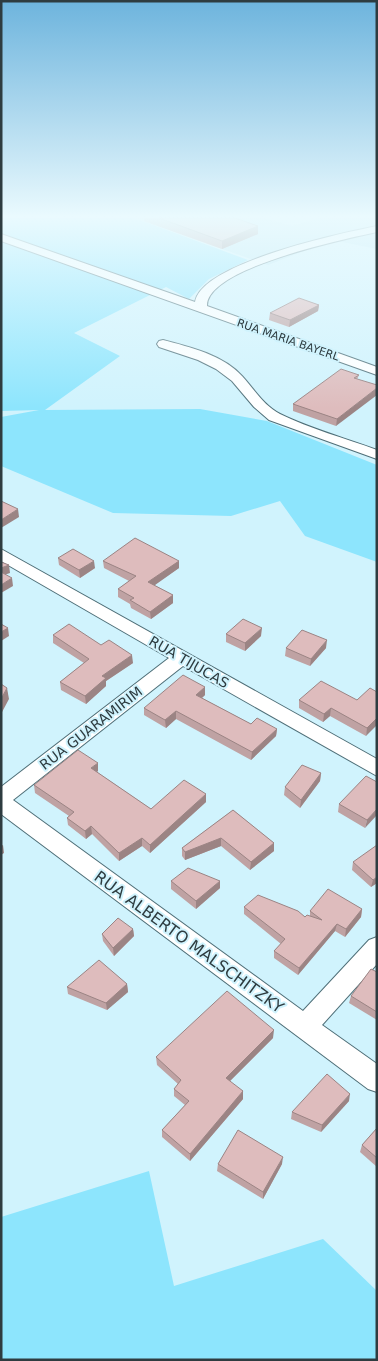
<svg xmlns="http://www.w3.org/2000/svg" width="378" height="1361" viewBox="0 0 378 1361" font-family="'DejaVu Sans',sans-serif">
	<rect width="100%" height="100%" fill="#d0f3fd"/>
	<!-- built -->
	<polygon fill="#bbe7f3" points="134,218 265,218 292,226 319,218 377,218 377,249 332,240 268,265"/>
	<!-- green -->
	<g fill="#8de5fd">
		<polygon points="1,218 134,218 248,260 209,279 189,299 166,287 74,333 120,356 45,410 200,409 267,421 377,465 377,562 305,536 280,501 231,516 113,513 1,466 1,417 39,410 1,411"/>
		<polygon points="149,1171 174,1286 323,1239 377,1291 377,1360 1,1360 1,1217"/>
	</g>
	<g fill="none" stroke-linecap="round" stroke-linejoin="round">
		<!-- minor casing -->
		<g stroke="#4f6f78" stroke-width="2">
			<g id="minor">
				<path d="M377 226V232C345 239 206 268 207 306L377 367V375L1 241V234L195 302C201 263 342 233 377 226Z"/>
				<path d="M163 340C190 347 223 355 242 376 254 389 264 406 280 414 310 429 345 438 377 450V459L269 420 254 407 232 381 216 369 198 360 159 347 157 344 159 341Z"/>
				<polygon points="1,549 377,759 377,776 183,666 13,800 303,1011 369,940 377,937 377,964 322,1025 377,1064 377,1092 368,1089 1,814 1,787 169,658 1,561"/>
			</g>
		</g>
		<!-- minor -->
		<use href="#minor" fill="#fff" fill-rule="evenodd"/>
	</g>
	<!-- wall -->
	<g fill="#bfa2a3">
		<polygon points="144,218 235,218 258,226 258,234 222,249 144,221"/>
		<polygon points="319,305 318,311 289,327 269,320 270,313"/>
		<polygon points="359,375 336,426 293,411 293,404"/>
		<polygon points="58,558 95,568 80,578 59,565"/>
		<polygon points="103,561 179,561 179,568 154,585 173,595 173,603 151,619 131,608 130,604 118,597 118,589 129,581 104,568"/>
		<polygon points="226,634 261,636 245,651 226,642"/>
		<polygon points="53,635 101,645 133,663 106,681 106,686 86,704 61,690 60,682 84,663 53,643"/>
		<polygon points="286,648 326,648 310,666 285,656"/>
		<polygon points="205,687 205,695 202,698 251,724 277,729 276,736 251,760 176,719 166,728 144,715 144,708"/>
		<polygon points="377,692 366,736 330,716 323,722 299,708 299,700 357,700"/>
		<polygon points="98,771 97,772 151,809 206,802 150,853 142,846 119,861 92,834 86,839 68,825 67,818 69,816 35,793 34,785"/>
		<polygon points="321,773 320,781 300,808 284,795 285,787"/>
		<polygon points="377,782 365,828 338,812 339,804"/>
		<polygon points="233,810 274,843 274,851 250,870 221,846 185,860 182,856 182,848"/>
		<polygon points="353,862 377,883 371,887 352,870"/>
		<polygon points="171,881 220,888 196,909 171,889"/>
		<polygon points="244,907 305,917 310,916 310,911 362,909 361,917 345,937 335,931 298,975 274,958 274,951 281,944 244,914"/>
		<polygon points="133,929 134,936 114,956 103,941 102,934"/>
		<polygon points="377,972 377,1020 349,1003 351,996"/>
		<polygon points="127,984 128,992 107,1010 68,994 67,987"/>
		<polygon points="273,1038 230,1081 243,1099 190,1161 162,1137 162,1130 185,1105 174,1096 174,1089 178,1084 157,1065 156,1057"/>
		<polygon points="349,1101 321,1132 291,1119 292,1112"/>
		<polygon points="377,1128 377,1167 360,1152 362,1145"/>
		<polygon points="218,1164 282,1164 263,1199 217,1171"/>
	</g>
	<!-- shaded-wall -->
	<g fill="#9b8484">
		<polygon points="258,226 258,234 222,249 222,241"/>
		<polygon points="319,305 318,311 289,327 290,320"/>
		<polygon points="377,388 377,395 336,426 337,419"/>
		<polygon points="18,509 19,517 1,528 1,520"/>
		<polygon points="94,561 95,568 80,578 79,570"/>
		<polygon points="179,561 179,568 148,590 148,582"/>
		<polygon points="9,565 10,573 1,576 1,568"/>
		<polygon points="12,578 13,586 1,593 1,585"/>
		<polygon points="173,595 173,603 151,619 150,612"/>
		<polygon points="8,628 9,636 1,641 1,632"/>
		<polygon points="262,628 261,636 245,651 245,643"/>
		<polygon points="327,640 326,648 310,666 311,659"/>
		<polygon points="132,655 133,663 106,681 106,686 86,704 85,696 102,676"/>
		<polygon points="205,687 205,695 196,703 196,695"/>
		<polygon points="7,688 9,699 1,714 1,699"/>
		<polygon points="331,708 330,716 323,722 324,714"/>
		<polygon points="176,711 176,719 166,728 165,720"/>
		<polygon points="377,718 377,725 366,736 367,728"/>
		<polygon points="277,729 276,736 251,760 252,752"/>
		<polygon points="98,763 98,771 92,776 91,768"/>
		<polygon points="321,773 320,781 300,808 301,800"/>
		<polygon points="206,794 206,802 150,853 150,845"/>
		<polygon points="377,809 377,815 365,828 367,820"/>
		<polygon points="91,826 92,834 86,839 85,831"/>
		<polygon points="142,838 142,846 119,861 119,853"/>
		<polygon points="221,838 221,846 185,860 185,852"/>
		<polygon points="274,843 274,851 250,870 251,862"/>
		<polygon points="3,845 4,853 1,855 1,846"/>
		<polygon points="377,877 377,883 371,887 373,880"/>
		<polygon points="220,881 220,888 196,909 196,901"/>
		<polygon points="362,909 361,917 345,937 346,929"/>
		<polygon points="337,924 335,931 298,975 299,968"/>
		<polygon points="133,929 134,936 114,956 113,948"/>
		<polygon points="127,984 128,992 107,1010 106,1003"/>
		<polygon points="274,1030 273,1038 226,1085 226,1078"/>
		<polygon points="243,1091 243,1099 190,1161 190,1154"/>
		<polygon points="350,1094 349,1101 321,1132 322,1125"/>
		<polygon points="283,1157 282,1164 263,1199 263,1192"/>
	</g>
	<!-- building -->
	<g fill="#debcbd" stroke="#9b8484">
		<polygon points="159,218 235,218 258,226 222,241"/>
		<polygon points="299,298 319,305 290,320 270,313"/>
		<polygon points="341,369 359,375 354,378 377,385 377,388 337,419 293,404"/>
		<polygon points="1,501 18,509 1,520"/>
		<polygon points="135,538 179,561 148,582 173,595 150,612 130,600 134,598 118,589 136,576 103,561"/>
		<polygon points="73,549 94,561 79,570 58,558"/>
		<polygon points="1,562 9,565 1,568"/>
		<polygon points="1,572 12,578 1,585"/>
		<polygon points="243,619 262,628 245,643 226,634"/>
		<polygon points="1,624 8,628 1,632"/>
		<polygon points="69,624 101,645 109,640 132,655 102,676 106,678 85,696 60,682 89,659 53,635"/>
		<polygon points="302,630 327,640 311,659 286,648"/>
		<polygon points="183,675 205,687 196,695 251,724 257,718 277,729 252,752 176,711 165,720 144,708"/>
		<polygon points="321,681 357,700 370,688 377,692 377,718 367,728 331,708 324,714 299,700"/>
		<polygon points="1,684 7,688 1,699"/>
		<polygon points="78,750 98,763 91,768 151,809 184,780 206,794 150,845 142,838 119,853 91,826 85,831 67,818 74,812 34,785"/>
		<polygon points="302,765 321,773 301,800 285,787"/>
		<polygon points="366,776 377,782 377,809 367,820 339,804"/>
		<polygon points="233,810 274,843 251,862 221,838 185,852 182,848"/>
		<polygon points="377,845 377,877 373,880 353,862"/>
		<polygon points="188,868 220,881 196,901 171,881"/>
		<polygon points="328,889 362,909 346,929 337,924 299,968 274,951 285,939 244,907 258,895 298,911 305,917 307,915 322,920 310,911"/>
		<polygon points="118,918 133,929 113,948 102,934"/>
		<polygon points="99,960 127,984 106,1003 67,987"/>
		<polygon points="371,969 377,972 377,1012 351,996"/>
		<polygon points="227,991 274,1030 226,1078 243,1091 190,1154 162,1130 189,1101 174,1089 181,1080 156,1057"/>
		<polygon points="327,1074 350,1094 322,1125 292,1112"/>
		<polygon points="377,1128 377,1158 362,1145"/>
		<polygon points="238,1130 283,1157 263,1192 218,1164"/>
	</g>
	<!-- sky -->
	<linearGradient id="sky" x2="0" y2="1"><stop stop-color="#6db4dd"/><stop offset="0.53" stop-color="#eafafe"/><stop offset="1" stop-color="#eafafe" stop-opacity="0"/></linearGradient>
	<rect width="378" height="408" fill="url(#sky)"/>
	<g text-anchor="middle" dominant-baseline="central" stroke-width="4" stroke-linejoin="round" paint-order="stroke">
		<!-- far-street labels -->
		<g font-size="11" fill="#2e3c40" stroke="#d0f3fd">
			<text transform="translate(288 340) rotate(19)">RUA MARIA BAYERL</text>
		</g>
		<!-- street labels -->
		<g font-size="14" fill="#2e3c40" stroke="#d0f3fd">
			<text transform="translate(189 662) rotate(30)">RUA TIJUCAS</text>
			<text transform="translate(91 728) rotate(-38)">RUA GUARAMIRIM</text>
		</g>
		<!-- near-street labels -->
		<g font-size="16" fill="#2e3c40" stroke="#d0f3fd">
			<text transform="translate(189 942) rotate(36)">RUA ALBERTO MALSCHITZKY</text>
		</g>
	</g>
	<!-- border -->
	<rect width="378" height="1361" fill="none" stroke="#2e3c40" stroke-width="5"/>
</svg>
